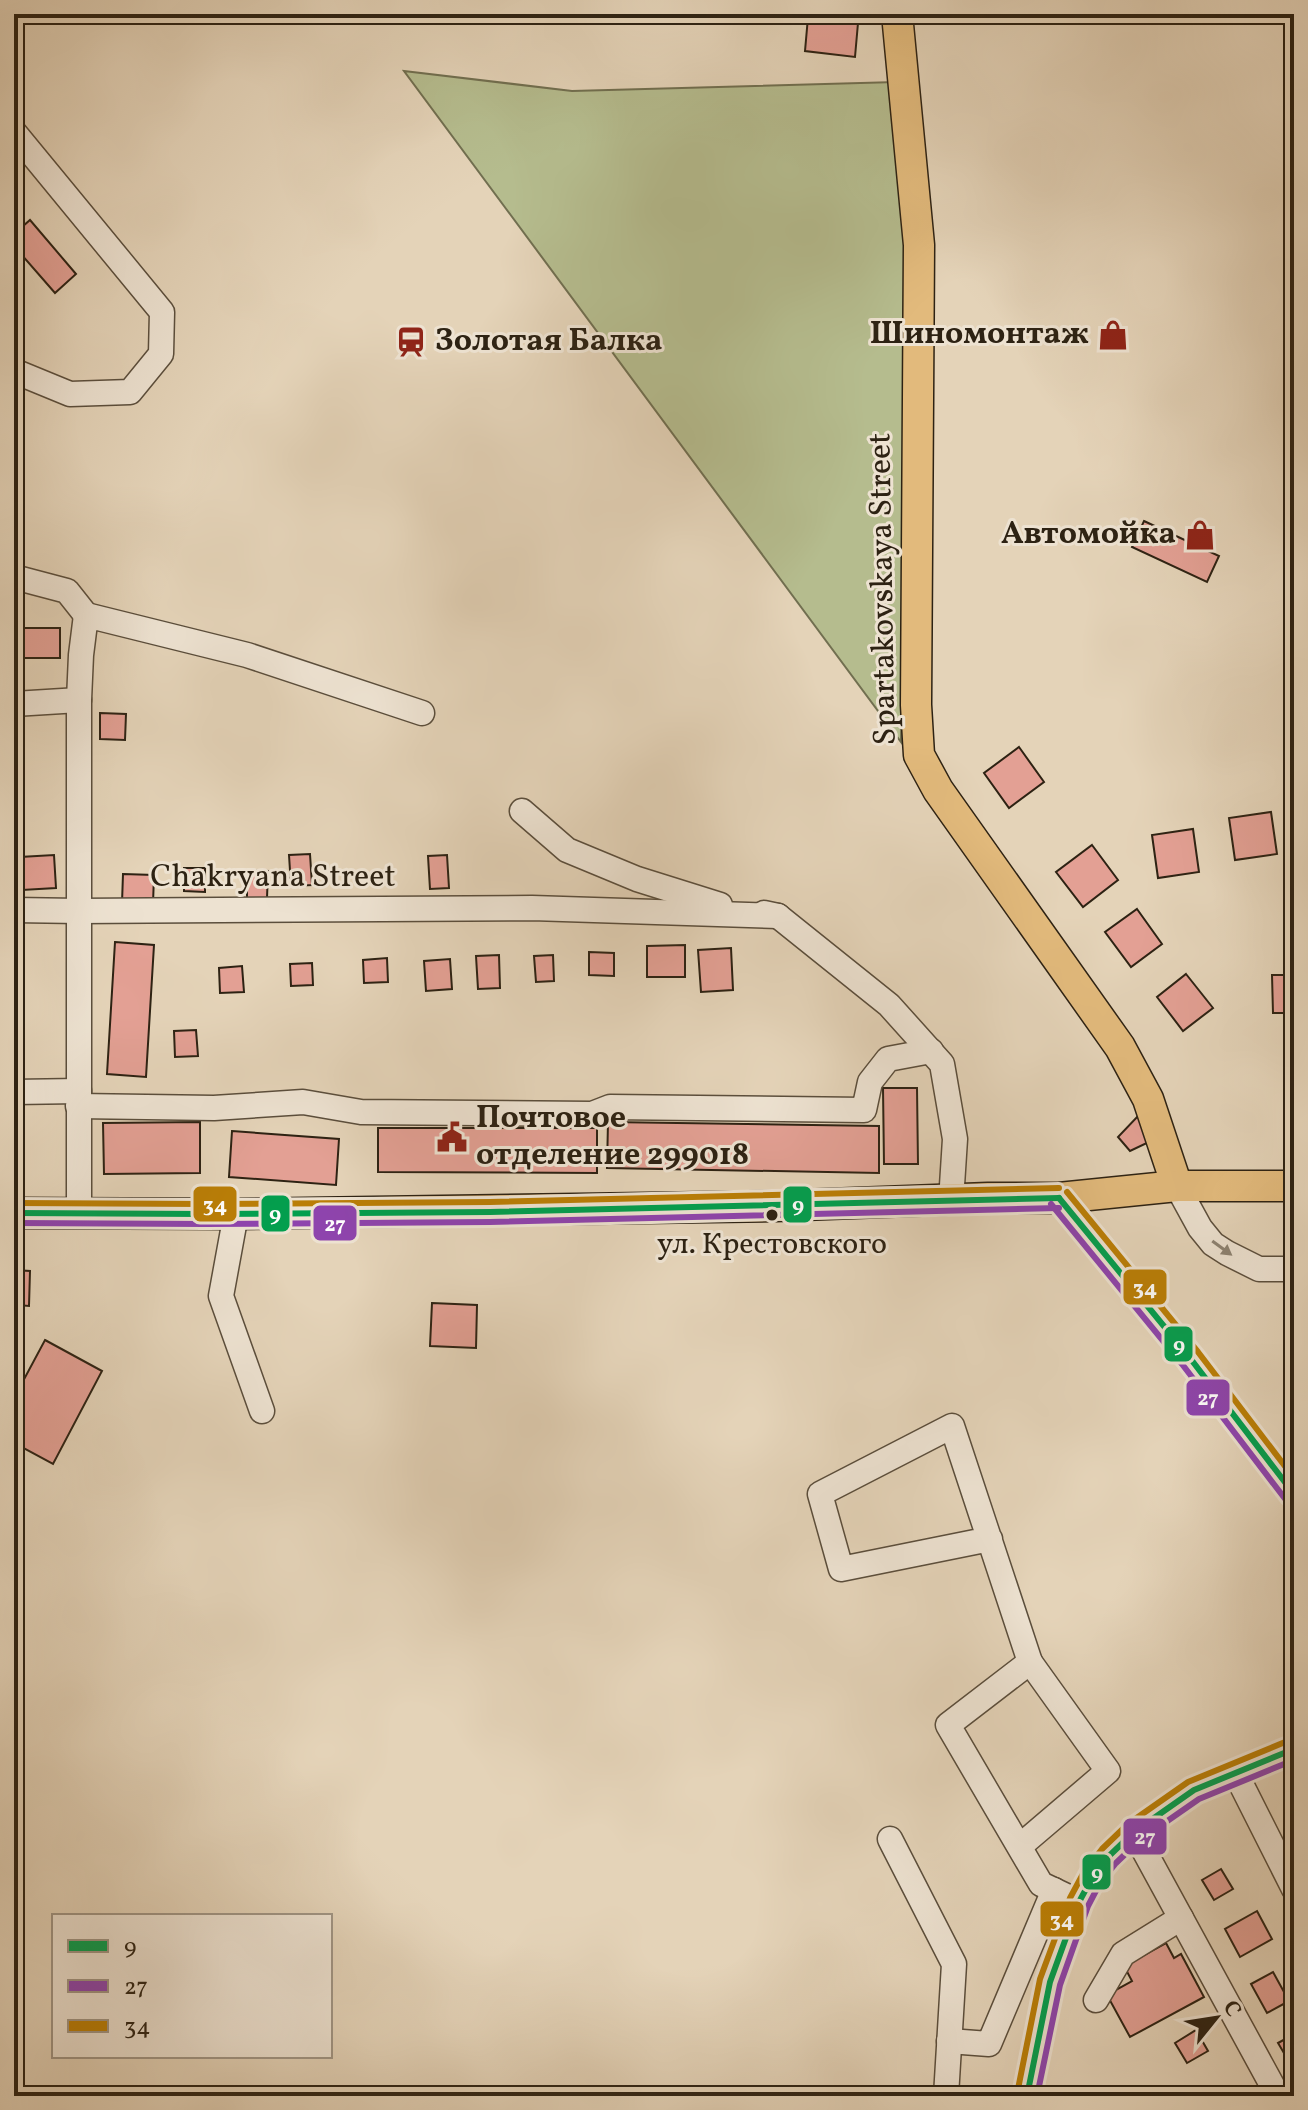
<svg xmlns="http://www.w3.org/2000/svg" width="1308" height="2110" viewBox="0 0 1308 2110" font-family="Vollkorn,serif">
	<rect width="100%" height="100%" fill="#e4d3b8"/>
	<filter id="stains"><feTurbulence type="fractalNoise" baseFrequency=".0025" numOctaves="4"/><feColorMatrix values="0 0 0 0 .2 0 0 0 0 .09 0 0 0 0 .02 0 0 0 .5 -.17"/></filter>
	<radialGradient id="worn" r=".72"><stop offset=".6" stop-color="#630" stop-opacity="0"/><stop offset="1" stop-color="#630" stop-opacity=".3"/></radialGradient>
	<!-- green -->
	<polygon fill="#b5bc8e" stroke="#716f50" stroke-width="2" points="404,71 572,91 896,82 908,287 901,742"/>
	<!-- building -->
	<g fill="#e3a094" stroke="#2d2213" stroke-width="2">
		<polygon points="808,17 858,23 855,57 805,51"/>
		<polygon points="30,220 76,274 55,293 14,246 14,234"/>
		<polygon points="1144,521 1219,556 1207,582 1132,547"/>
		<rect x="21" y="628" width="39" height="30"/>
		<polygon points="100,713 126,714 125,740 100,739"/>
		<polygon points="1019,747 1044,782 1009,808 984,773"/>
		<polygon points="1271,812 1277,854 1235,860 1229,818"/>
		<polygon points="1193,829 1199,872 1158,878 1152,835"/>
		<polygon points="1092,845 1118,880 1083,907 1056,872"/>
		<polygon points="310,854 312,885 291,886 289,855"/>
		<polygon points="54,855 56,888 22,890 20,857"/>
		<polygon points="447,855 449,888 430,889 428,856"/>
		<polygon points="184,868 205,868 205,892 184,891"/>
		<polygon points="247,870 268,871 267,898 247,898"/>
		<polygon points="123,874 154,875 153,904 122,903"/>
		<polygon points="1137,909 1162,944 1131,967 1105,932"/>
		<polygon points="115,942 154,945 146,1077 107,1074"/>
		<polygon points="685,945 685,977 647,977 647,946"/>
		<polygon points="731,948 733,990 701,992 698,950"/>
		<polygon points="589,952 614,953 614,976 589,975"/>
		<polygon points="499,955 500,988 478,989 476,956"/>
		<polygon points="553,955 554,981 536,982 534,956"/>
		<polygon points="387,958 388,982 364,983 363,960"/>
		<polygon points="450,959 452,989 426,991 424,961"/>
		<polygon points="312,963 313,985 291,986 290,964"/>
		<polygon points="242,966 244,992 220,993 219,968"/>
		<polygon points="1186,974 1213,1008 1183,1031 1157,997"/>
		<polygon points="1272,975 1294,975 1294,1013 1273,1013"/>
		<polygon points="196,1030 198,1056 175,1057 174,1031"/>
		<polygon points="883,1088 917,1088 918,1164 884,1164"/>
		<polygon points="1138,1116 1149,1142 1130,1151 1118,1137"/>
		<polygon points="200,1122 200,1173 104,1174 103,1123"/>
		<polygon points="608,1122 879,1126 879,1173 607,1168"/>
		<polygon points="378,1128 597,1128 597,1173 378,1172"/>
		<polygon points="14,1129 23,1129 22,1173 14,1173"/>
		<polygon points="232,1131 339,1139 336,1185 229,1177"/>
		<polygon points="14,1270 30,1271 29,1306 18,1305 17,1327 14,1326"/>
		<polygon points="432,1303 477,1305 476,1348 430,1346"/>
		<polygon points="45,1340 102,1371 53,1464 14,1443 14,1398"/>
		<polygon points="1221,1869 1233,1889 1214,1900 1202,1880"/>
		<polygon points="1257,1911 1272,1939 1240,1957 1225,1929"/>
		<polygon points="1166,1943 1174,1958 1181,1954 1204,1997 1130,2037 1107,1995 1132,1981 1124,1966"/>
		<polygon points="1273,1972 1289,2001 1267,2013 1251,1984"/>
		<polygon points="1294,2028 1294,2070 1278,2043 1289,2037 1287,2033"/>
		<polygon points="1196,2030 1208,2051 1187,2063 1175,2043"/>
	</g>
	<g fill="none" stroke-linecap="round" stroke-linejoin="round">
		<!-- minor casing -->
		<g stroke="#5b4e3c" stroke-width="27">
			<g id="minor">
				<polyline points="14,132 162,312 161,354 130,392 70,394 14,371"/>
				<polyline points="14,577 67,591 86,615"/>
				<polyline points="14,704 79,700"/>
				<polyline points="522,811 567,850 637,879 720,905"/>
				<polyline points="14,910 79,911 532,908 778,916"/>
				<polyline points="764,913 778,916 889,1005 942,1064 955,1139 951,1201"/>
				<polyline points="14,1092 79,1091"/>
				<polyline points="78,1106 214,1108 303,1102 361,1112 592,1114 610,1107 864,1110 870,1082 888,1059 931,1051"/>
				<polyline points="1177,1186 1200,1228 1213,1244 1227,1253 1259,1269 1294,1269"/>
				<polyline points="1059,1198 1190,1358 1294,1494"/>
				<polyline points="79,1214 79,700 81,655 86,615 247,655 422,713"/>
				<polyline points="236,1214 221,1296 262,1411"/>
				<polyline points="990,1539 841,1569 820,1494 952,1426 1030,1662 948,1725 1041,1884 1079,1902"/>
				<polyline points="1235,1772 1294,1889"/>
				<polyline points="1134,1832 1278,2096"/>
				<polyline points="890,1839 954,1964 946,2096"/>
				<polyline points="1020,1846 1108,1771 1030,1662"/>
				<polyline points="1096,2000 1123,1954 1181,1918"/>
				<polyline points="949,2041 989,2044 1054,1890"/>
				<polyline points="1027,2096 1050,1982 1079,1902 1092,1878 1109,1856 1134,1832 1194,1790 1294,1749"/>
			</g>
		</g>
		<!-- major casing -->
		<g stroke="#2d2213" stroke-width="33">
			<g id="major">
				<polyline points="897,14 919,245 916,705 919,755 938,790 1120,1047 1148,1099 1177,1186"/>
				<polyline points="14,1213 236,1214 776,1206 988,1198 1059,1198 1177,1186 1294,1186"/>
			</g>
		</g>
		<!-- minor -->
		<use href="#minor" stroke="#ede2d1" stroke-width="24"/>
		<!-- major -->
		<use href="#major" stroke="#e2ba7c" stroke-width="30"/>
		<!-- bus-1 casing -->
		<g stroke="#ede2d1" stroke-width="12">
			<g id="bus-1">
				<polyline points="1059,1198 1190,1358 1294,1494"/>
				<polyline points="14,1213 204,1214 490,1212 1059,1198"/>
				<polyline points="1027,2096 1050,1982 1079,1902 1092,1878 1109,1856 1134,1832 1194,1790 1294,1749"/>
			</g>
		</g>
		<!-- bus-2 casing -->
		<g stroke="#ede2d1" stroke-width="12">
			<g id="bus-2">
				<polyline points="1051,1204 1182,1364 1286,1500"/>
				<polyline points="14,1223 205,1224 490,1222 1059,1208"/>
				<polyline points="1037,2096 1060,1985 1088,1906 1100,1883 1116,1863 1140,1840 1199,1799 1294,1760"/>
			</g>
		</g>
		<!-- bus-3 casing -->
		<g stroke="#ede2d1" stroke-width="12">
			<g id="bus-3">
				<polyline points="1067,1192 1198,1352 1294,1478"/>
				<polyline points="14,1203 204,1204 490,1202 1059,1188"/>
				<polyline points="1017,2094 1040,1979 1070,1898 1084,1872 1102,1849 1128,1824 1188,1782 1290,1740"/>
			</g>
		</g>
		<!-- bus-1 -->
		<use href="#bus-1" stroke="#029f4e" stroke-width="6"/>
		<!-- bus-2 -->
		<use href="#bus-2" stroke="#8e44ad" stroke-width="6"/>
		<!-- bus-3 -->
		<use href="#bus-3" stroke="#ba7e06" stroke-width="6"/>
	</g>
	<!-- one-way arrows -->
	<defs><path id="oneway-solid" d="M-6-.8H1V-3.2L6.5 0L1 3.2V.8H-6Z" transform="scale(2)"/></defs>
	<use fill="#8d8272" href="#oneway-solid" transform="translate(1222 1248) rotate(36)"/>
	<!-- icons -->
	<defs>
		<g id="shop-bare" transform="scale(2.4)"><path d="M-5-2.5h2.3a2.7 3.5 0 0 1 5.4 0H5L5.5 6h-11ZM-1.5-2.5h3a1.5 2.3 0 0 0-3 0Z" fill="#8f2418" stroke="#ede2d1" stroke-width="2.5" paint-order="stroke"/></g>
		<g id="station-bare" transform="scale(2.4)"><path d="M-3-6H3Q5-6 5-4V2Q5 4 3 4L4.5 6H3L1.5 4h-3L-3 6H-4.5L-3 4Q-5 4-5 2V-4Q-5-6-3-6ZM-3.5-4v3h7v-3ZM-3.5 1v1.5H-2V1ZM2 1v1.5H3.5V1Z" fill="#8f2418" stroke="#ede2d1" stroke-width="2.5" paint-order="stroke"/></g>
		<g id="civic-bare" transform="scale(2.4)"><path d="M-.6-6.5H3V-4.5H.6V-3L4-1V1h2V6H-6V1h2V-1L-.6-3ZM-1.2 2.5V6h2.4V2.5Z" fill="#8f2418" stroke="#ede2d1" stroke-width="2.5" paint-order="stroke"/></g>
	</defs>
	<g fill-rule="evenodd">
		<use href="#shop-bare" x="1113" y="335"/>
		<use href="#station-bare" x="411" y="342"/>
		<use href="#shop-bare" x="1200" y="535"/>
		<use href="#civic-bare" x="452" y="1137"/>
	</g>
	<!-- markers -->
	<circle fill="#2d2213" stroke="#ede2d1" stroke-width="3" cx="772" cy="1215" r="7"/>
	<g text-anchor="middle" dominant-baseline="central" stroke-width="6" stroke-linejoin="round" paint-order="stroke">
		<!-- bus labels -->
		<g font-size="30" fill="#2d2213" stroke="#ede2d1">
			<text x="772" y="1245">ул. Крестовского</text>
		</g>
		<!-- poi labels -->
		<g font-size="32" font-weight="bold" fill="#2d2213" stroke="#ede2d1" text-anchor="end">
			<text x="1089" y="335">Шиномонтаж</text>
			<text x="435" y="342" text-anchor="start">Золотая Балка</text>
			<text x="1176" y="535">Автомойка</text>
			<text x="476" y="1119" text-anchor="start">Почтовое<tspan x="476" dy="37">отделение 299018</tspan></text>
		</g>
		<!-- street labels -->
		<g font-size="32" fill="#2d2213" stroke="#ede2d1">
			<text transform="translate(884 589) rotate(-91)">Spartakovskaya Street</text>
			<text x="273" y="878">Chakryana Street</text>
		</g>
	</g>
	<g stroke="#ede2d1" stroke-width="3">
		<rect x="192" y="1185" width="46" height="38" rx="8" fill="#ba7e06"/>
		<rect x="782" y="1185" width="31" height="39" rx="8" fill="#029f4e"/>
		<rect x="260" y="1194" width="31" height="39" rx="8" fill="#029f4e"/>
		<rect x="312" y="1204" width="46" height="38" rx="8" fill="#8e44ad"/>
		<rect x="1122" y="1268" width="46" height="38" rx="8" fill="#ba7e06"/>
		<rect x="1163" y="1325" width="31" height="38" rx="8" fill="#029f4e"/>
		<rect x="1185" y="1378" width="46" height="39" rx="8" fill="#8e44ad"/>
		<rect x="1122" y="1817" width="46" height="39" rx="8" fill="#8e44ad"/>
		<rect x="1081" y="1853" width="31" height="38" rx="8" fill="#029f4e"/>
		<rect x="1039" y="1900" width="46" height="38" rx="8" fill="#ba7e06"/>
	</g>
	<g font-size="22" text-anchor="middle" font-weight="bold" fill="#fff">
		<text x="215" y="1212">34</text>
		<text x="798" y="1212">9</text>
		<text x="275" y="1221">9</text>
		<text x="335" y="1231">27</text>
		<text x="1145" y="1295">34</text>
		<text x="1179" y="1352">9</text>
		<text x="1208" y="1405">27</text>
		<text x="1145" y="1844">27</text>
		<text x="1097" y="1880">9</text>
		<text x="1062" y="1927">34</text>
	</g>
	<!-- margin -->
	<rect width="1308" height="2110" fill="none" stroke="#e4d3b8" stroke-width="48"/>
	<rect x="16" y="16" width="1276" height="2078" fill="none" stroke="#2d2213" stroke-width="4"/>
	<rect x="24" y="24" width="1260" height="2062" fill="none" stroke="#2d2213" stroke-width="2"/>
	<!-- legend -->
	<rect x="52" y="1914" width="280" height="144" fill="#ede2d1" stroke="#a09585" stroke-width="2"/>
	<rect x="68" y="1940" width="40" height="12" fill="#029f4e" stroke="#a09585" stroke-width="2"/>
	<text x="124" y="1954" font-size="24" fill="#2d2213">9</text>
	<rect x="68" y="1980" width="40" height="12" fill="#8e44ad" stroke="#a09585" stroke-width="2"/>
	<text x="124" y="1994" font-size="24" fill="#2d2213">27</text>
	<rect x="68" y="2020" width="40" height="12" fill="#ba7e06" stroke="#a09585" stroke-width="2"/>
	<text x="124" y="2034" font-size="24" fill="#2d2213">34</text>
	<!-- north arrow -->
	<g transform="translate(1216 2018) rotate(60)" stroke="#ede2d1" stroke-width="6" paint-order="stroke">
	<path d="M0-6L14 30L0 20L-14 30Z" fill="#2d2213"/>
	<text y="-12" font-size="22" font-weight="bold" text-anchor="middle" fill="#2d2213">С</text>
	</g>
	<rect width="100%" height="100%" filter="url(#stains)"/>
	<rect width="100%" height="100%" fill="url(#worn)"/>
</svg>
